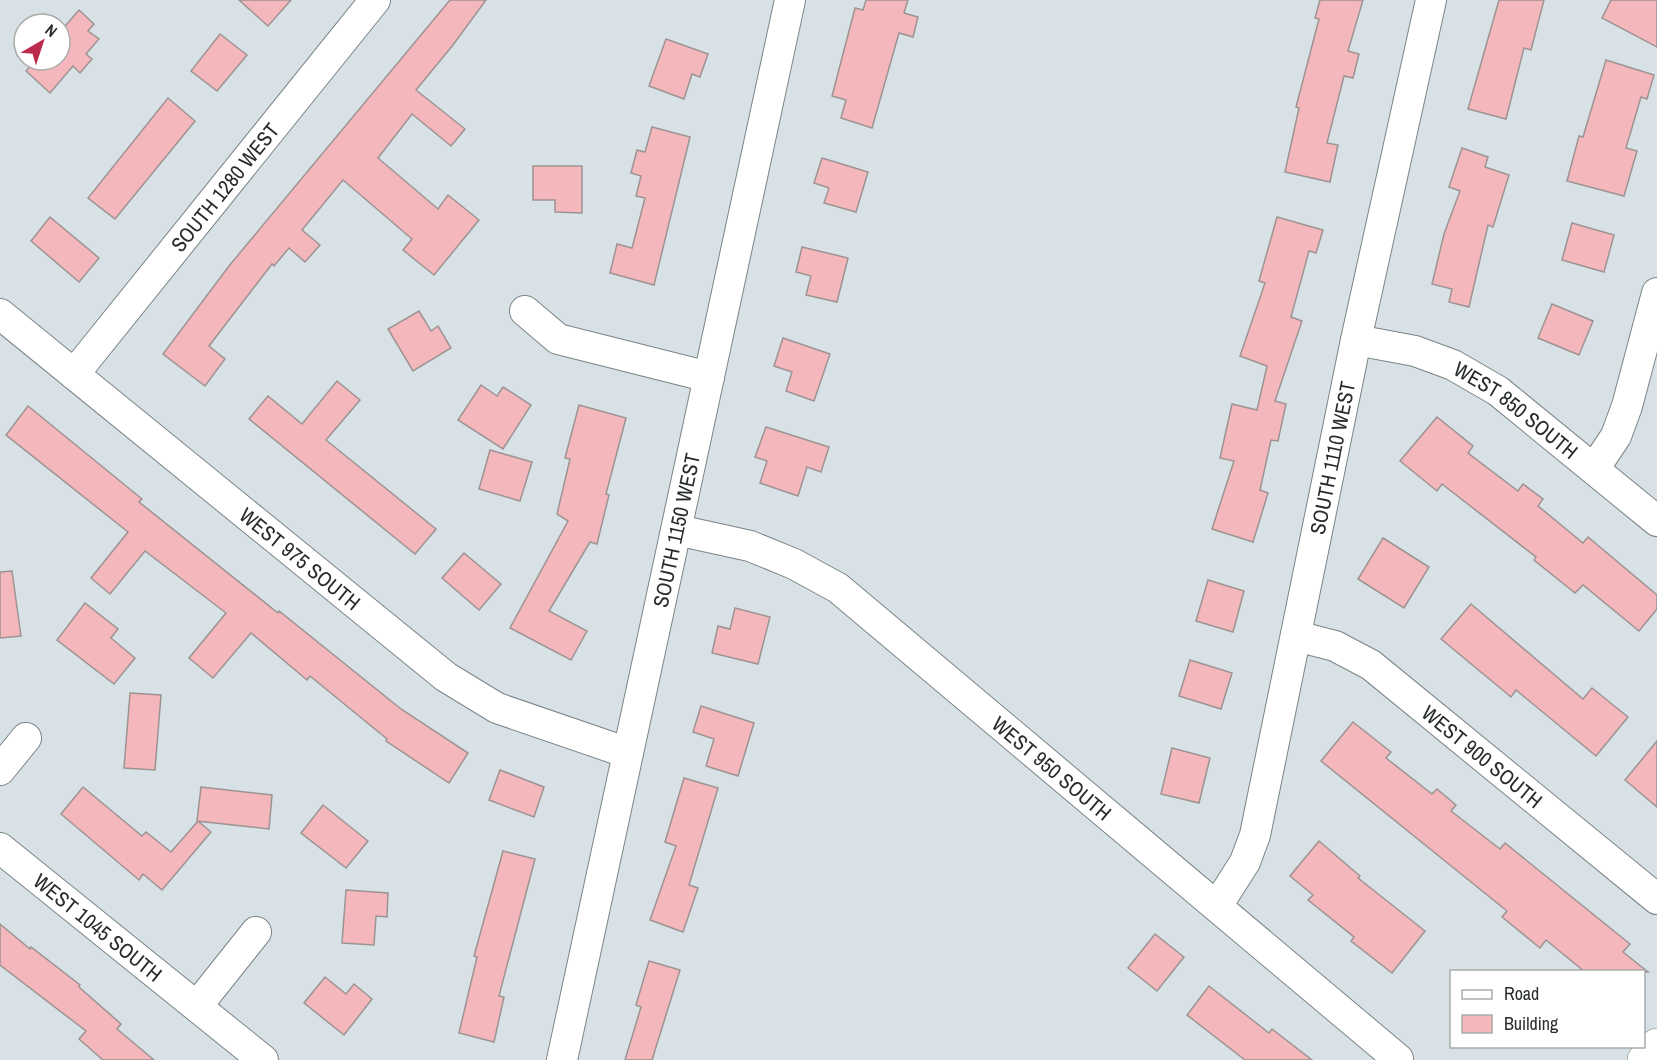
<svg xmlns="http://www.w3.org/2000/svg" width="1657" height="1060" viewBox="0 0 1657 1060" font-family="'Archivo Narrow',sans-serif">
	<rect width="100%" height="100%" fill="#d8e2e6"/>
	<!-- building -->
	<g fill="#f4b7bc" stroke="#9d9393" stroke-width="1.5">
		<polygon points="239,0 291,0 268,26"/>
		<polygon points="450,0 486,0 453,45 416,90 465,129 451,146 412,114 378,158 438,209 448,195 479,220 434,275 403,250 412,239 343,180 302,230 320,245 305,262 289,248 274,266 272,264 209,346 225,359 205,386 163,354 229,266"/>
		<polygon points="866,0 908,0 904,13 918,17 913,37 899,33 872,128 841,118 846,100 832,96 855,8 863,10"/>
		<polygon points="1320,0 1363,0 1348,51 1359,54 1353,78 1344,76 1327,143 1338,145 1330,182 1285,172 1299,108 1296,107 1319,19 1315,18"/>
		<polygon points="1499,0 1544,0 1531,50 1524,48 1506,119 1468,109"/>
		<polygon points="1611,0 1657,0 1657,47 1602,18"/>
		<polygon points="79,10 94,24 88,31 99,39 86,54 92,59 80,73 73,66 50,93 26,71 36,60 60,60 60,32"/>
		<polygon points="220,34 247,55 217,91 191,71"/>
		<polygon points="666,39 708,54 700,77 692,74 684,99 649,86"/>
		<polygon points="1606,60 1654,75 1647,99 1641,97 1626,148 1637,151 1624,196 1567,181 1579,136 1583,137"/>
		<polygon points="168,98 195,121 115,219 88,198"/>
		<polygon points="652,127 690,137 654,285 610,273 617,244 632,248 645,198 636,196 641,176 631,173 637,150 645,152"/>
		<polygon points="1462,148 1488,157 1485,167 1509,175 1493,227 1488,225 1469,307 1449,302 1452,289 1432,284 1444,234 1460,191 1449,187"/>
		<polygon points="822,158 868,172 856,212 824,203 829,188 814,183"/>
		<polygon points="533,166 582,166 582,213 555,212 555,200 533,200"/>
		<polygon points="50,217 99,258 79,282 31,241"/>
		<polygon points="1277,217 1323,230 1316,253 1309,251 1291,317 1302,321 1275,401 1286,404 1278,441 1271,440 1260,490 1268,493 1253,542 1212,529 1234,461 1220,458 1232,404 1257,410 1267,366 1240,356 1265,283 1259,281"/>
		<polygon points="1572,223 1614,235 1604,272 1562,260"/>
		<polygon points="802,247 848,258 837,302 806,295 811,276 796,272"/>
		<polygon points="1552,304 1593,321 1579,355 1538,338"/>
		<polygon points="419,311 431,331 438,326 451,348 413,371 388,329"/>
		<polygon points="783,338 830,354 814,401 786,391 792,372 774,366"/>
		<polygon points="337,381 360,400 326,440 436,529 415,554 249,419 268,396 302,424"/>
		<polygon points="481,385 497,396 503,387 531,405 503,449 458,420"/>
		<polygon points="579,405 626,418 606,494 609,495 597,544 590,542 549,611 587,631 571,660 510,628 568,521 557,514 570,459 565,458"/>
		<polygon points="28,406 142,499 139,502 278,613 279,611 401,709 468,753 449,783 386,741 387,739 310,676 307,680 251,633 213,678 189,658 226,613 145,551 110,594 91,578 128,532 6,435"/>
		<polygon points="1437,417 1473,446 1468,453 1518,491 1523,484 1543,499 1538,506 1583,543 1588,537 1657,595 1657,609 1639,631 1583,585 1575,593 1534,560 1536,557 1442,484 1437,491 1400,461"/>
		<polygon points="766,427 829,447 821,472 807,467 798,496 760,483 767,461 755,457"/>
		<polygon points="490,450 532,462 520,501 479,489"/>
		<polygon points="1383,538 1429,567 1404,608 1358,579"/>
		<polygon points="464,553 501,584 479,610 442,578"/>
		<polygon points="12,571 21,636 0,638 0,572"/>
		<polygon points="1208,580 1244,591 1233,632 1196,621"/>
		<polygon points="85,603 118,629 111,638 135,658 114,684 57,640"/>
		<polygon points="1471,604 1583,699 1592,688 1628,717 1596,756 1516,690 1511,697 1441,639"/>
		<polygon points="735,608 770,617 758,664 712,653 718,626 730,629"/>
		<polygon points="1190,660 1232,673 1221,709 1179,696"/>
		<polygon points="130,693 161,695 155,770 124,768"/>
		<polygon points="701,706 754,723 738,776 706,766 714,739 693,732"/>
		<polygon points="1353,722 1391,752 1386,758 1432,794 1437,789 1456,805 1451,811 1500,849 1505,843 1630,944 1623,952 1648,972 1585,972 1546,940 1540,948 1502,917 1507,911 1321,761"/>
		<polygon points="1657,741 1657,807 1625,780"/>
		<polygon points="1172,748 1210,758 1199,803 1161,794"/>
		<polygon points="500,770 544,787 534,817 489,800"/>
		<polygon points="684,778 718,788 689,885 698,888 683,932 650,920 676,846 665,842"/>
		<polygon points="83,787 142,836 146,832 171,852 198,821 211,832 162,890 143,874 139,880 61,814"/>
		<polygon points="201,787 272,795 269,829 197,821"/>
		<polygon points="323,805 368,841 346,868 301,833"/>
		<polygon points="1319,841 1360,876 1358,878 1425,931 1392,973 1351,941 1354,937 1308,900 1313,895 1290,876"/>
		<polygon points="503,851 535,859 499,996 504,997 494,1042 459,1033 477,957 474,956"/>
		<polygon points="346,890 388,893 387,917 376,916 374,945 342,943"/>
		<polygon points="0,924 30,949 31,947 80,985 79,987 121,1024 117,1029 154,1060 103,1060 79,1039 86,1031 0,965"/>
		<polygon points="1155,934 1184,957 1157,991 1128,968"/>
		<polygon points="649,961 680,970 652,1060 625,1060 641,1007 636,1005"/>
		<polygon points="325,977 346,994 354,984 372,999 344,1035 304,1003"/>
		<polygon points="1209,986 1269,1033 1272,1029 1312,1060 1245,1060 1187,1015"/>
	</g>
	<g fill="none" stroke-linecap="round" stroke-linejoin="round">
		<!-- street casing -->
		<g stroke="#7b8487" stroke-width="32">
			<g id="street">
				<polyline points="525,311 558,339 709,377"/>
				<path id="s1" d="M0 314 446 677 497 708 628 753"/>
				<path id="s2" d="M1356 340 1415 351 1453 365 1498 391 1657 521"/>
				<path id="s3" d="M74 374 375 0"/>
				<polyline points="1594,469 1616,436 1627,406 1657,293"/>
				<path id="s4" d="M677 530 750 546 794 564 838 588 1398 1059"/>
				<path id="s5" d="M1296 636 1335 646 1371 665 1657 899"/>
				<polyline points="0,770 26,738"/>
				<path id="s6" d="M0 848 263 1060"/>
				<path id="s7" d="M1217 906 1245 862 1255 835 1356 340 1431 0"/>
				<polyline points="197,1006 256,932"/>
				<path id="s8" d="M562 1060 790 0"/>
			</g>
		</g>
		<!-- secondary casing -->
		<g stroke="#7b8487" stroke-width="34">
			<polyline id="secondary" points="1644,1060 1657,1045"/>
		</g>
		<!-- street -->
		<use href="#street" stroke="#fff" stroke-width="30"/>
		<!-- secondary -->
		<use href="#secondary" stroke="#fff" stroke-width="33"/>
	</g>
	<g text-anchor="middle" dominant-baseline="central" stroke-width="6" stroke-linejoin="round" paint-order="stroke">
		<!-- street labels -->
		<g font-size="21" fill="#282c2d" stroke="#fff">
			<text stroke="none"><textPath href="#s3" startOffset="240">SOUTH 1280 WEST</textPath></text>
			<text stroke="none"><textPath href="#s2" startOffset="178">WEST 850 SOUTH</textPath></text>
			<text stroke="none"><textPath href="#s7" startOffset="466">SOUTH 1110 WEST</textPath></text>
			<text stroke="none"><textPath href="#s8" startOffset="542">SOUTH 1150 WEST</textPath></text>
			<text stroke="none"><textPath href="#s1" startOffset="387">WEST 975 SOUTH</textPath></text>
			<text stroke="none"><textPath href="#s5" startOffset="225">WEST 900 SOUTH</textPath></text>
			<text stroke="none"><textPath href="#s4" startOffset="452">WEST 950 SOUTH</textPath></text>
			<text stroke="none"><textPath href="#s6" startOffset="126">WEST 1045 SOUTH</textPath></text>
		</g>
	</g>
	<!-- legend -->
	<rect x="1450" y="970" width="195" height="78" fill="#ffffff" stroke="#a9abab" stroke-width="1.5"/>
	<rect x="1462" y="990" width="30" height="9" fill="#ffffff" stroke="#a9abab" stroke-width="1.5"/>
	<text x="1504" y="1000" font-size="18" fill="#282c2d">Road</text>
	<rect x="1462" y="1015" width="30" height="18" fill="#f4b7bc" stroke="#a9abab" stroke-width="1.5"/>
	<text x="1504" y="1030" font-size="18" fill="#282c2d">Building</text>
	<!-- north arrow -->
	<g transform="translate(42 42) rotate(39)"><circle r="28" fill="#ffffff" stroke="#a9abab" stroke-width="1.5"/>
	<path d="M0-4.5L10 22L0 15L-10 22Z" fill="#bc2b4b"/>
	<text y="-9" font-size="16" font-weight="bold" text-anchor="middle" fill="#282c2d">N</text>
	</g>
</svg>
